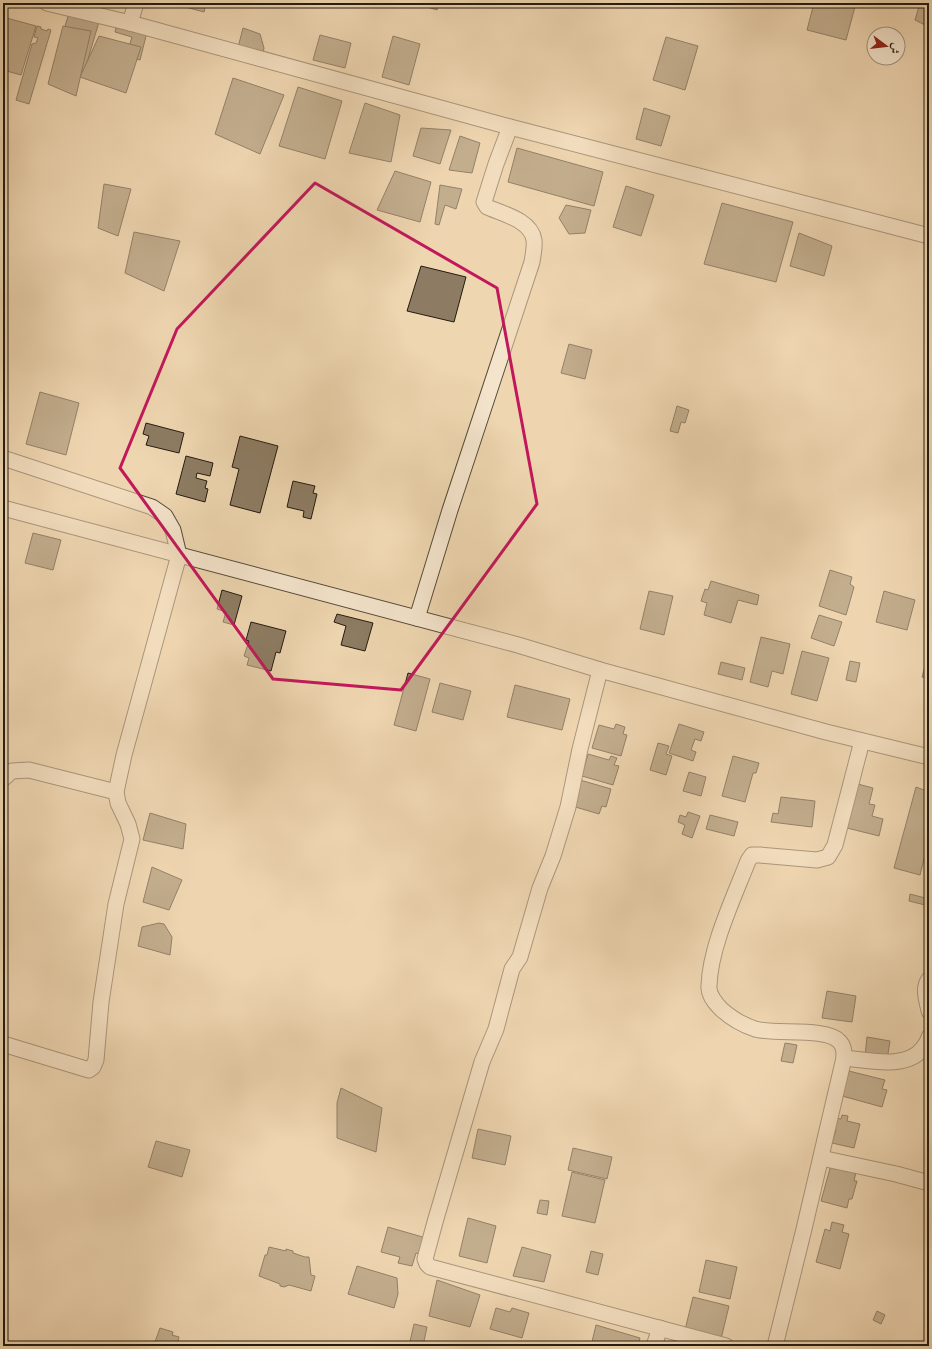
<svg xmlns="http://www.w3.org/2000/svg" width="932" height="1349" viewBox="0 0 932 1349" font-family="'Old Standard TT',Amiri,serif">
	<rect width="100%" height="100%" fill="#eed6b0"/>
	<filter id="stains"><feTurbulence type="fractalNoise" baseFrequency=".005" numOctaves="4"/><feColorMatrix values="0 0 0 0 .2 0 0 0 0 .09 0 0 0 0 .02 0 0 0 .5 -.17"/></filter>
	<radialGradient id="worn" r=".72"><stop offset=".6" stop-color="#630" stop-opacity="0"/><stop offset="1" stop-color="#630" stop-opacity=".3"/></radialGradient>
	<!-- building -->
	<g fill="#8d7c63" stroke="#241b10">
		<polygon points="179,3 206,3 204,12 178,5"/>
		<polygon points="414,3 439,3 437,10"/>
		<polygon points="814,3 856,3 846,40 807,30"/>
		<polygon points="920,3 929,3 929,27 915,20"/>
		<polygon points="71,6 101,15 83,76 53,67"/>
		<polygon points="3,17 36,26 21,75 3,70"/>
		<polygon points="117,24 147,32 140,60 126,56 132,37 115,32"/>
		<polygon points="37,26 41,27 41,29 47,31 48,29 51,30 29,104 16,100 32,44 36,43 38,38 34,37"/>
		<polygon points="63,26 91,31 76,96 48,84"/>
		<polygon points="243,28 260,34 264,48 261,66 235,59"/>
		<polygon points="320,35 351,43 345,68 313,60"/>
		<polygon points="99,36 141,47 126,93 80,77"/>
		<polygon points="393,36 420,44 409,85 382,77"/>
		<polygon points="666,37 698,46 685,90 653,80"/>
		<polygon points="233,78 284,95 260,154 215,134"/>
		<polygon points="298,87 342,101 325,159 279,146"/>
		<polygon points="365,103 400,115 391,162 349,153"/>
		<polygon points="644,108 670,116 661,146 636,139"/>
		<polygon points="421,128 451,130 440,164 413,156"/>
		<polygon points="460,136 480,143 472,173 449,170"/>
		<polygon points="517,148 603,172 594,206 508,182"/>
		<polygon points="395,171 431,182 420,222 377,210"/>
		<polygon points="104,184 131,189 118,236 98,228"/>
		<polygon points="440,185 462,189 456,209 445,205 439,225 435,224"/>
		<polygon points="626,186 654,195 641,236 613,227"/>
		<polygon points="722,203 793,222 776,282 704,264"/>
		<polygon points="566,205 591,210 585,233 569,234 559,218"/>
		<polygon points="134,232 180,241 164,291 125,273"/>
		<polygon points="799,233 832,246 824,276 790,266"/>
		<polygon points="421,266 466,277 454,322 407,311"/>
		<polygon points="569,344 592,350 585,379 561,373"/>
		<polygon points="40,392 79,403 66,455 26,444"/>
		<polygon points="677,406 689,410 685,423 681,422 678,433 670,431"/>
		<polygon points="146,423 184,433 179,453 146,445 149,436 143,434"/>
		<polygon points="240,436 278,446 260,513 230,505 239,469 232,467"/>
		<polygon points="186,456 213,463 210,476 197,473 196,478 207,481 205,488 208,489 205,502 176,494"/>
		<polygon points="293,481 315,486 313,493 317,494 311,519 303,517 304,511 287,507"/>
		<polygon points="33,533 61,540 53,570 25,563"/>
		<polygon points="830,570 852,577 850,584 854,587 846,615 819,606"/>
		<polygon points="711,581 759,595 757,605 738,600 731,623 704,615 707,603 701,601 705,589 708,590"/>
		<polygon points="222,590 242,596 234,625 223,622 226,612 217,609"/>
		<polygon points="649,591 673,596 664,635 640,629"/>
		<polygon points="884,591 915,600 907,630 876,622"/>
		<polygon points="337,614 373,623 365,651 341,645 346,626 334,622"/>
		<polygon points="819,615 842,622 834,646 811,638"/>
		<polygon points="251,622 286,631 280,653 276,652 271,671 247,665 249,658 244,656 249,641 246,640"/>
		<polygon points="761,637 790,644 783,674 772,671 768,687 750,682"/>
		<polygon points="802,651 829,658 817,701 791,694"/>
		<polygon points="929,652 929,679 922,677"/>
		<polygon points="850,661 860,663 856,682 846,680"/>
		<polygon points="721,662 745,668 742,680 718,674"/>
		<polygon points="408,673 430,679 416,731 394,725"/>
		<polygon points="440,683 471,691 463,720 432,712"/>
		<polygon points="515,685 570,699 562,730 507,717"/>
		<polygon points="616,724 625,727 623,734 627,735 621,756 592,748 599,725 614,729"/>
		<polygon points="679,724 704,732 701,741 695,739 691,750 696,752 693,761 669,753"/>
		<polygon points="658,743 669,746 666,754 672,756 666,775 650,770"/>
		<polygon points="588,754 609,760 611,756 617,758 614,765 619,766 613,785 582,776"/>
		<polygon points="733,756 759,763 756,773 753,773 745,802 722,796"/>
		<polygon points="689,772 706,777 701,796 683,791"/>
		<polygon points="580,780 611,789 606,807 602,806 599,814 572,806"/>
		<polygon points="854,783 873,788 869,804 875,805 872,816 883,819 879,836 843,827"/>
		<polygon points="916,787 929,792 929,839 920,875 894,868"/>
		<polygon points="781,797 815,801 812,827 771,822 773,813 778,814"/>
		<polygon points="688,812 700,816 692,838 682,834 685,825 678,822 680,815 686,817"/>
		<polygon points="150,813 186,824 183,849 143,840"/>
		<polygon points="710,815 738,822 734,836 706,829"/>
		<polygon points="152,867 182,880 169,910 143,902"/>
		<polygon points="910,894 929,899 929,906 909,901"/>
		<polygon points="159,923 164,924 172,937 170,955 138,946 142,927"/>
		<polygon points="827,991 856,996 852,1022 822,1018"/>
		<polygon points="867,1037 890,1041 887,1060 865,1056"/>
		<polygon points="785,1043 797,1045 793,1063 781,1061"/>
		<polygon points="849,1071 885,1080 882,1089 887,1090 882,1107 842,1096"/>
		<polygon points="341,1088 382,1108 376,1152 337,1138 337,1103"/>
		<polygon points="842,1115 848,1116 847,1121 860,1124 854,1148 832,1143 836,1130 832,1129 835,1118 841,1119"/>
		<polygon points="478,1129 511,1136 505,1165 472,1158"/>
		<polygon points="156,1141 190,1150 182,1177 148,1167"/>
		<polygon points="573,1148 612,1157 607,1179 568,1170"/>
		<polygon points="831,1165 856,1172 854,1181 857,1181 852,1199 849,1199 847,1208 821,1201"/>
		<polygon points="572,1172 605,1180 595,1223 562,1216"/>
		<polygon points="540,1200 549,1201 547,1215 537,1213"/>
		<polygon points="468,1218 496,1226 487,1263 459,1256"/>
		<polygon points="832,1222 844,1225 842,1232 849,1234 840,1269 816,1262 825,1229 830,1231"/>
		<polygon points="388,1227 426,1238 422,1255 416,1253 412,1266 398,1263 400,1257 381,1252"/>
		<polygon points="269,1247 286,1251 286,1249 293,1251 293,1253 305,1257 309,1257 311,1275 315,1276 311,1291 289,1285 284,1287 280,1286 280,1284 259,1276 265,1255 267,1255"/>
		<polygon points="522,1247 551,1255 544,1282 513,1276"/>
		<polygon points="591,1251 603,1254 598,1275 586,1272"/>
		<polygon points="706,1260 737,1267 730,1299 699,1292"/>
		<polygon points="357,1266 397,1278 398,1294 394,1308 348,1294"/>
		<polygon points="437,1280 480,1295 470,1327 429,1316"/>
		<polygon points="693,1297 729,1306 721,1339 685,1330"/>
		<polygon points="496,1308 510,1312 512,1308 529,1313 522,1338 490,1329"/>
		<polygon points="877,1311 885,1315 881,1324 873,1320"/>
		<polygon points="414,1324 427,1327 423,1346 409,1346"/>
		<polygon points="596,1325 640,1338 638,1346 591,1346"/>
		<polygon points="160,1328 173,1332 172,1335 179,1337 178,1341 184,1343 188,1342 190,1346 159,1346 160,1343 155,1342"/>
	</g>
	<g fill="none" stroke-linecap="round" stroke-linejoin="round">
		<!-- minor casing -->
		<g stroke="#564a38" stroke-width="17">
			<g id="minor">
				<polyline points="47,3 130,23 510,127 929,236"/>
				<polyline points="130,23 136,3"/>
				<polyline points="3,458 152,507 165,516 173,530 179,555 124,755 116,792 118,803 128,824 132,839 116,904 101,1002 96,1060 93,1067 89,1070 3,1044"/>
				<polyline points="3,508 518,645 600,670 826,732 929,757"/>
				<path d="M417 618 450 510 532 262C533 255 535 247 534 240 531 220 503 214 487 207L484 202 496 164 510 127"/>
				<polyline points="600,670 580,749 568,807 553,856 540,888 520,957 512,969 496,1029 482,1062 435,1222 425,1259 427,1264 430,1267 726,1346"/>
				<polyline points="3,779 12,771 29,770 116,792"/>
				<path d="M929 979C922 989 927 1000 929 1011"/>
				<path d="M844 1058C868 1060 907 1070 923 1048 926 1044 928 1041 929 1037"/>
				<polyline points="821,1158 896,1174 929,1183"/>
				<polyline points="654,1346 660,1328"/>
				<path d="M775 1346 804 1229 844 1058C844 1051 844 1046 839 1041 826 1027 775 1035 755 1029 743 1025 731 1018 721 1009 716 1004 708 994 709 986 710 947 734 897 748 861L752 855H760L817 860 828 857 835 845 862 741"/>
			</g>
		</g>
		<!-- minor -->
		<use href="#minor" stroke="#f4e4cc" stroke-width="15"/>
	</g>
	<!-- marked area -->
	<path d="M0 0H932V1349H0ZM315 183 497 288 537 504 401 690 273 679 120 468 177 329Z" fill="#eed6b0" fill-opacity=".55" fill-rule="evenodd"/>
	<path fill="none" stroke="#c2185b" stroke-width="3" stroke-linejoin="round" d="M315 183 497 288 537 504 401 690 273 679 120 468 177 329Z"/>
	<!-- margin -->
	<rect width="932" height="1349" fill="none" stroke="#eed6b0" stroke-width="16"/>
	<rect x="4" y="4" width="924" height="1341" fill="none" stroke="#241b10" stroke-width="2"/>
	<rect x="8" y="8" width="916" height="1333" fill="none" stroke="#241b10"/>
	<!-- north arrow -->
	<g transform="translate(886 46) rotate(105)"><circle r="19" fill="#f4e4cc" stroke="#a19481"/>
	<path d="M0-3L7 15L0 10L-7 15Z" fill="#8f2418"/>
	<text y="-6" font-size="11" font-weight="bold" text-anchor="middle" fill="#241b10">ش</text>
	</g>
	<rect width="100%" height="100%" filter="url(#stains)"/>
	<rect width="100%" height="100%" fill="url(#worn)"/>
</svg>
